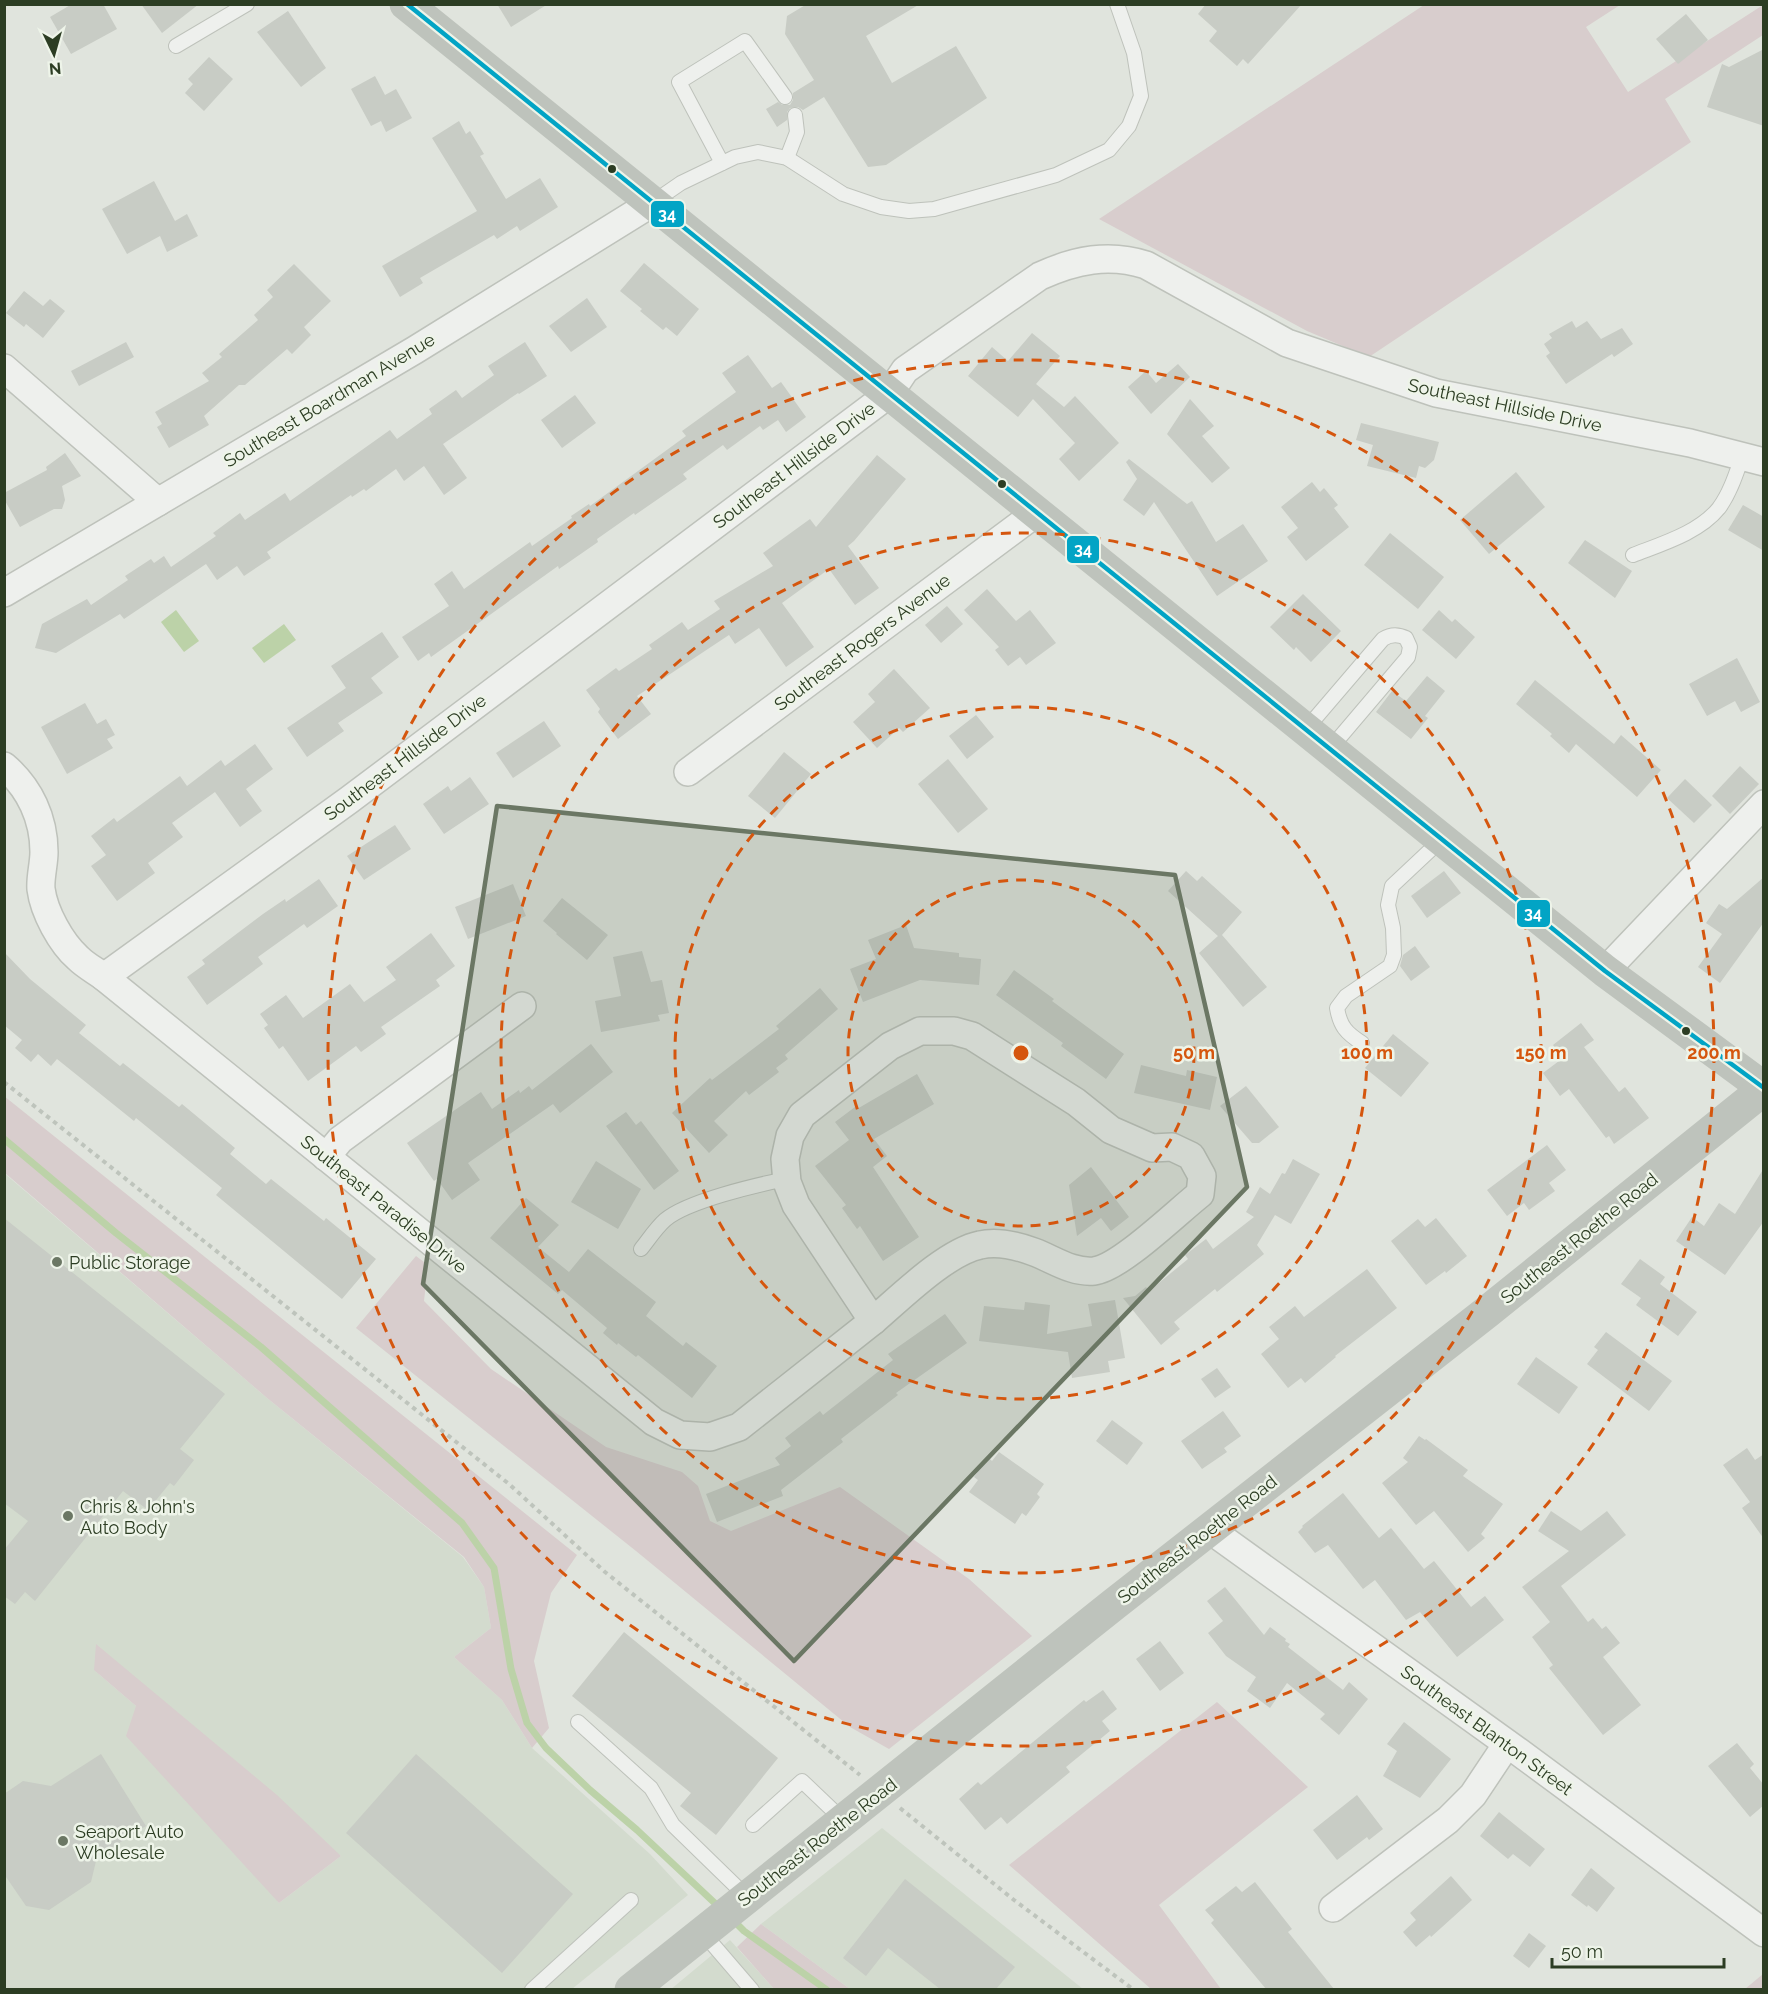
<svg xmlns="http://www.w3.org/2000/svg" width="1768" height="1994" font-family="Raleway,sans-serif">
<rect width="100%" height="100%" fill="#e0e4dd"/>
<g fill="#d3dbce" fill-rule="evenodd">
<path d="M4 1173 267 1398 463 1557 484 1587 491 1628 454 1657 502 1700 532 1748 650 1854 688 1895 572 1989H5ZM94 1670 341 1856 279 1903 136 1706Z"/>
<polygon points="882,1828 1083,1989 850,1989 761,1924"/>
<polygon points="730,1940 774,1989 670,1990"/>
</g>
<g fill="#d8cdcd">
<polygon points="1424,5 1620,5 1586,27 1628,92 1763,5 1763,35 1665,99 1691,142 1369,357 1307,331 1099,219"/>
<polygon points="4,1096 577,1555 551,1593 534,1661 549,1728 532,1748 502,1700 454,1657 491,1628 484,1587 464,1557 267,1398 5,1173"/>
<polygon points="416,1256 428,1265 424,1301 491,1369 606,1447 682,1472 698,1486 710,1521 731,1531 840,1487 969,1579 1032,1636 889,1749 850,1727 636,1551 356,1328"/>
<polygon points="96,1644 277,1795 341,1856 279,1903 126,1736 136,1706 94,1670"/>
<polygon points="1217,1702 1308,1787 1159,1905 1221,1989 1151,1989 1009,1865"/>
<polygon points="761,1924 850,1989 774,1989 737,1947"/>
<polygon points="1763,1974 1763,1989 1745,1989"/>
</g>
<g fill="#bcd2a8">
<polygon points="176,610 199,641 184,652 161,622"/>
<polygon points="284,624 296,640 264,663 252,648"/>
</g>
<g fill="none" stroke-linecap="round" stroke-linejoin="round">
<g stroke="#bcd2a8" stroke-width="7">
<polyline points="4,1139 116,1233 261,1347 462,1523 494,1568 511,1669 527,1723 546,1748 590,1790 637,1830 720,1908"/>
<polyline points="733,1920 744,1931 827,1990"/>
</g>
</g>
<g fill="#c8ccc5">
<polygon points="72,4 103,4 117,29 71,54 50,17"/>
<polygon points="141,4 199,4 162,33"/>
<polygon points="497,4 548,4 511,27"/>
<polygon points="807,4 920,4 866,36 892,83 956,46 987,98 886,165 868,167 824,97 803,110 798,107 790,108 787,112 787,120 777,127 766,109 778,102 782,105 790,105 793,100 793,93 814,80 785,34 787,16"/>
<polygon points="1206,4 1302,4 1248,64 1243,59 1237,66 1209,41 1217,31 1198,14"/>
<polygon points="288,11 326,68 301,87 257,32"/>
<polygon points="1686,14 1708,40 1678,64 1656,39"/>
<polygon points="1764,49 1764,126 1707,107 1722,64 1729,67"/>
<polygon points="209,57 233,79 204,111 185,93 193,84 188,79"/>
<polygon points="375,76 385,95 396,89 412,118 386,132 381,121 371,126 351,89"/>
<polygon points="459,121 466,134 470,131 484,154 480,156 506,199 540,178 558,207 520,231 517,226 497,239 494,235 420,278 423,283 400,297 382,266 477,211 432,138"/>
<polygon points="154,181 175,221 187,214 198,236 167,252 160,236 127,254 102,209"/>
<polygon points="644,263 699,309 677,336 666,327 663,330 640,311 642,309 620,291"/>
<polygon points="294,264 331,301 304,327 311,335 292,354 287,349 245,385 239,385 204,416 209,425 169,448 157,427 162,424 155,412 209,381 202,373 222,357 219,354 258,320 254,315 273,297 267,290"/>
<polygon points="24,291 43,306 50,299 65,311 43,338 26,324 24,327 6,313"/>
<polygon points="587,298 607,327 571,352 549,326"/>
<polygon points="1572,321 1576,328 1587,321 1601,339 1622,328 1633,344 1614,357 1612,354 1566,384 1546,356 1550,353 1544,344 1552,338 1549,334"/>
<polygon points="1032,333 1060,356 1036,384 1064,407 1075,396 1119,443 1079,481 1059,459 1075,443 1033,399 1018,417 968,376 992,347 1008,361"/>
<polygon points="126,342 134,357 79,386 71,371"/>
<polygon points="525,342 547,376 519,394 518,393 443,444 467,478 444,495 424,466 404,481 396,469 366,491 364,489 352,497 351,495 267,552 271,558 244,576 237,566 217,580 206,564 124,619 120,614 56,653 35,648 42,624 87,599 91,605 128,580 125,576 151,559 154,563 164,556 171,567 216,536 213,533 240,513 245,520 285,493 290,501 390,430 397,439 432,414 429,409 456,390 462,398 494,375 488,366"/>
<polygon points="748,355 772,388 781,382 806,417 786,432 778,420 763,430 760,426 727,450 723,445 683,474 687,479 635,515 634,513 597,539 598,542 559,569 558,566 431,657 429,653 418,661 402,637 449,606 434,584 452,571 464,589 530,542 532,546 572,518 571,516 589,504 590,506 686,436 682,431 736,392 722,373"/>
<polygon points="1178,364 1190,377 1151,414 1128,387 1146,371 1156,383"/>
<polygon points="575,395 596,423 562,448 541,420"/>
<polygon points="1190,399 1214,426 1202,436 1230,468 1212,483 1167,434"/>
<polygon points="1361,423 1439,442 1434,460 1425,468 1419,466 1416,478 1367,466 1373,445 1356,440"/>
<polygon points="65,453 81,476 62,486 65,500 62,509 54,509 20,527 4,499 4,493 47,470 46,467"/>
<polygon points="877,455 906,479 854,541 848,546 879,588 855,605 829,569 782,603 814,647 786,667 759,628 735,644 729,635 637,696 651,714 618,739 598,712 600,709 586,690 616,668 619,671 652,649 649,645 682,622 688,630 720,609 714,601 773,566 763,553 810,519 816,527"/>
<polygon points="1129,459 1187,504 1192,501 1216,542 1243,524 1268,561 1217,596 1154,502 1144,516 1123,500 1137,479 1126,462"/>
<polygon points="1516,472 1545,507 1489,554 1460,520"/>
<polygon points="1312,482 1320,492 1324,488 1338,505 1334,508 1349,527 1306,561 1287,537 1298,528 1281,507"/>
<polygon points="1743,505 1764,517 1764,551 1728,530"/>
<polygon points="1390,533 1444,577 1418,609 1364,565"/>
<polygon points="1585,540 1632,571 1615,598 1568,563"/>
<polygon points="987,589 1016,621 1030,610 1056,643 1026,665 1020,657 1008,666 995,650 999,647 964,610"/>
<polygon points="1303,594 1341,631 1311,662 1296,647 1294,650 1270,627"/>
<polygon points="947,606 963,624 941,643 925,625"/>
<polygon points="1439,610 1452,622 1455,619 1475,637 1456,659 1422,630"/>
<polygon points="382,632 399,657 371,678 383,693 338,723 344,731 307,757 287,728 346,688 331,666"/>
<polygon points="1737,658 1760,702 1741,712 1735,701 1707,716 1689,684"/>
<polygon points="894,669 930,708 903,732 899,728 877,748 853,722 875,702 868,694"/>
<polygon points="1427,676 1445,691 1425,716 1428,718 1411,739 1376,712 1392,691 1406,701"/>
<polygon points="1535,680 1614,744 1621,735 1661,770 1637,797 1576,744 1569,753 1550,736 1552,734 1516,704"/>
<polygon points="85,703 97,724 106,719 115,735 107,739 113,748 67,774 41,727"/>
<polygon points="976,715 994,737 967,759 949,736"/>
<polygon points="544,721 561,746 513,778 496,753"/>
<polygon points="255,744 273,769 246,789 262,811 240,827 215,792 172,823 183,837 148,863 155,873 117,901 91,866 106,855 91,836 114,818 117,822 180,776 187,786 221,760 225,766"/>
<polygon points="784,752 811,774 775,818 748,796"/>
<polygon points="948,759 988,809 958,833 918,784"/>
<polygon points="1740,766 1759,784 1730,814 1712,796"/>
<polygon points="470,777 489,804 444,834 423,804 448,786 451,791"/>
<polygon points="1685,779 1712,805 1694,823 1667,798"/>
<polygon points="395,825 411,849 364,880 347,856"/>
<polygon points="1186,871 1197,881 1202,876 1242,912 1222,935 1267,987 1243,1007 1199,953 1218,936 1168,891"/>
<polygon points="1444,871 1461,893 1427,918 1411,896"/>
<polygon points="1764,877 1764,922 1720,983 1698,967 1722,934 1706,923 1719,904 1727,909"/>
<polygon points="319,879 338,906 307,928 304,924 258,957 263,964 207,1005 187,977 205,964 202,960 263,914 285,899 286,902"/>
<polygon points="513,884 526,916 468,939 455,907"/>
<polygon points="562,898 608,935 587,960 556,934 557,933 543,921"/>
<polygon points="906,925 914,948 959,953 959,957 981,959 979,985 920,980 863,1002 850,969 876,959 868,940"/>
<polygon points="431,933 455,966 436,980 440,986 381,1027 386,1034 361,1052 356,1046 308,1081 283,1046 279,1049 264,1028 268,1025 260,1014 286,995 303,1018 350,984 364,1002 396,980 386,967"/>
<polygon points="1415,946 1430,967 1411,981 1400,966 1403,955"/>
<polygon points="642,951 651,982 662,980 669,1013 658,1015 660,1021 601,1032 595,1001 621,996 613,957"/>
<polygon points="4,952 30,979 86,1025 79,1033 120,1066 123,1063 179,1107 182,1104 235,1148 230,1154 266,1184 271,1179 324,1221 326,1218 376,1259 342,1299 216,1195 222,1188 136,1118 134,1121 57,1059 51,1066 38,1054 31,1062 15,1048 22,1040 4,1025"/>
<polygon points="1014,970 1054,999 1052,1001 1124,1054 1106,1079 1061,1046 1063,1043 996,995"/>
<polygon points="820,988 838,1009 785,1055 788,1059 776,1068 779,1072 749,1095 746,1091 714,1121 728,1135 709,1153 672,1113 710,1078 712,1080 779,1029 776,1026"/>
<polygon points="1581,1023 1594,1040 1584,1047 1619,1092 1625,1087 1649,1118 1614,1144 1609,1136 1606,1138 1569,1089 1560,1096 1543,1073 1563,1058 1553,1045"/>
<polygon points="1393,1034 1429,1063 1401,1097 1365,1068"/>
<polygon points="591,1044 613,1072 560,1113 553,1104 468,1163 480,1180 452,1200 437,1179 434,1181 407,1143 481,1092 492,1109 519,1090 520,1093 529,1086 532,1090"/>
<polygon points="1141,1065 1186,1076 1187,1070 1217,1077 1210,1110 1134,1093"/>
<polygon points="917,1074 934,1104 874,1139 887,1156 873,1167 919,1237 883,1261 860,1226 857,1229 842,1208 846,1205 815,1166 849,1140 835,1122 855,1107 857,1109"/>
<polygon points="1246,1086 1279,1127 1259,1143 1252,1143 1220,1106"/>
<polygon points="626,1112 636,1125 641,1121 679,1171 654,1190 606,1126"/>
<polygon points="1547,1145 1566,1170 1549,1183 1555,1191 1529,1210 1524,1203 1507,1216 1487,1190"/>
<polygon points="1293,1159 1320,1174 1291,1224 1275,1215 1257,1245 1264,1254 1217,1292 1215,1289 1174,1322 1180,1329 1161,1345 1123,1298 1135,1296 1146,1287 1149,1291 1188,1259 1185,1255 1206,1239 1213,1249 1254,1217 1246,1212 1260,1187 1270,1194 1282,1173 1285,1174"/>
<polygon points="596,1161 641,1189 618,1229 571,1202"/>
<polygon points="1091,1167 1129,1217 1111,1231 1101,1218 1077,1236 1069,1185"/>
<polygon points="1764,1168 1764,1221 1725,1275 1676,1241 1692,1217 1704,1226 1719,1203 1735,1214"/>
<polygon points="526,1198 559,1225 538,1247 569,1272 588,1249 656,1302 646,1316 683,1346 686,1342 717,1366 692,1398 638,1355 636,1357 618,1343 617,1345 603,1333 607,1328 562,1290 558,1294 490,1238"/>
<polygon points="4,1218 225,1394 180,1449 194,1460 174,1486 170,1483 148,1510 123,1491 35,1601 25,1592 15,1604 4,1596 4,1550 28,1521 4,1503"/>
<polygon points="1436,1218 1467,1256 1446,1273 1445,1271 1426,1285 1391,1241 1418,1219 1425,1227"/>
<polygon points="1640,1259 1665,1277 1660,1284 1697,1312 1678,1336 1636,1305 1641,1298 1621,1284"/>
<polygon points="1367,1269 1397,1308 1335,1356 1336,1357 1305,1383 1301,1378 1288,1388 1261,1354 1279,1339 1269,1327 1295,1306 1304,1317"/>
<polygon points="1115,1300 1125,1358 1108,1361 1110,1372 1072,1378 1068,1352 979,1341 984,1306 1024,1310 1025,1302 1050,1305 1047,1334 1092,1326 1088,1304"/>
<polygon points="945,1314 967,1343 896,1393 898,1395 841,1439 843,1442 781,1490 783,1496 717,1522 706,1494 780,1465 775,1458 791,1446 785,1438 820,1411 823,1415 893,1360 888,1354"/>
<polygon points="1606,1332 1672,1381 1649,1411 1587,1364 1598,1350 1594,1347"/>
<polygon points="1536,1357 1578,1387 1559,1414 1517,1384"/>
<polygon points="1217,1368 1231,1387 1215,1398 1201,1379"/>
<polygon points="1223,1411 1241,1436 1224,1448 1227,1452 1202,1469 1181,1441"/>
<polygon points="1112,1420 1143,1443 1127,1465 1096,1441"/>
<polygon points="1419,1436 1425,1440 1426,1439 1468,1470 1463,1476 1503,1504 1481,1534 1485,1538 1468,1552 1434,1511 1416,1525 1382,1483 1408,1462 1403,1458"/>
<polygon points="1747,1448 1755,1460 1764,1454 1764,1539 1742,1508 1750,1502 1723,1465"/>
<polygon points="999,1452 1044,1484 1037,1494 1040,1497 1026,1516 1022,1513 1015,1524 969,1492 978,1480 974,1477 988,1457 992,1461"/>
<polygon points="1343,1493 1379,1538 1391,1528 1424,1569 1434,1561 1471,1607 1485,1596 1504,1620 1457,1657 1420,1612 1406,1620 1375,1580 1363,1589 1328,1545 1315,1553 1298,1532 1303,1527 1302,1526"/>
<polygon points="1551,1511 1581,1531 1607,1511 1626,1535 1561,1586 1588,1622 1593,1618 1602,1629 1606,1626 1620,1643 1603,1657 1641,1705 1603,1735 1549,1668 1553,1665 1532,1637 1550,1622 1522,1587 1569,1551 1538,1531"/>
<polygon points="1225,1587 1264,1635 1270,1627 1286,1639 1285,1641 1290,1644 1288,1647 1343,1690 1349,1682 1368,1699 1339,1735 1320,1719 1325,1714 1287,1683 1270,1708 1247,1691 1256,1677 1226,1656 1208,1633 1223,1621 1207,1601"/>
<polygon points="624,1632 778,1758 716,1835 680,1806 691,1793 572,1696"/>
<polygon points="1160,1641 1184,1673 1160,1691 1136,1659"/>
<polygon points="1103,1690 1117,1709 1102,1721 1110,1731 1066,1767 1070,1772 1007,1824 1001,1817 985,1830 959,1799 978,1782 981,1785 1084,1700 1086,1702"/>
<polygon points="1404,1722 1451,1759 1420,1798 1383,1776 1397,1751 1387,1744"/>
<polygon points="1737,1743 1754,1764 1750,1768 1764,1785 1764,1805 1750,1817 1708,1766"/>
<polygon points="101,1754 146,1826 97,1857 91,1882 49,1910 26,1906 4,1874 4,1794 23,1781 51,1786"/>
<polygon points="416,1754 573,1894 502,1973 346,1833"/>
<polygon points="1357,1795 1383,1829 1369,1840 1367,1837 1337,1860 1313,1830"/>
<polygon points="1499,1812 1545,1849 1530,1867 1513,1854 1508,1859 1480,1836"/>
<polygon points="1591,1868 1615,1888 1597,1912 1588,1905 1587,1907 1571,1895"/>
<polygon points="1451,1876 1472,1900 1431,1937 1430,1935 1416,1947 1403,1932 1416,1920 1410,1913"/>
<polygon points="905,1879 1015,1967 996,1989 940,1989 888,1948 866,1976 843,1958"/>
<polygon points="1255,1882 1292,1929 1288,1932 1334,1989 1266,1989 1211,1923 1214,1920 1205,1910 1236,1886 1242,1892"/>
<polygon points="1529,1933 1546,1946 1529,1968 1513,1956"/>
</g>
<g fill="none" stroke-linecap="round" stroke-linejoin="round">
<defs>
<g id="lane">
<polyline points="176,46 247,4"/>
<polyline points="787,158 797,132 795,115"/>
<polyline points="722,163 679,82 745,41 785,97"/>
<polyline points="652,203 681,183 735,157 758,152 787,158 843,194 881,207 909,211 934,209 1056,175 1109,150 1129,126 1141,96 1134,53 1117,4"/>
<path d="M1633 555C1661 544 1699 533 1719 508 1730 493 1736 474 1742 457"/>
<path d="M1306 729 1383 639C1391 634 1398 634 1406 638L1410 647 1408 657 1329 750"/>
<path d="M1362 1043C1346 1033 1340 1026 1337 1008L1346 996 1390 966 1394 955 1393 928 1388 905 1392 886 1441 840"/>
<path d="M641 1249C649 1239 656 1228 665 1220 687 1201 757 1185 786 1179"/>
<polyline points="578,1722 651,1788 673,1825 747,1897"/>
<polyline points="753,1825 802,1781 844,1821"/>
<polyline points="703,1933 752,1990"/>
<polyline points="532,1990 631,1900"/>
</g>
<g id="street">
<polyline points="4,368 158,502"/>
<polyline points="4,593 415,350 652,203"/>
<path d="M4 766C30 788 44 819 44 852 44 864 40 878 41 889 44 912 61 943 78 958 86 966 96 971 104 977L654 1422 680 1435 710 1437 739 1427 873 1321"/>
<polyline points="688,772 1036,513"/>
<polyline points="1605,971 1764,804"/>
<path d="M104 977 349 800 889 394 905 370 1040 276C1075 260 1109 253 1146 265L1287 343 1436 393 1690 443 1764 462"/>
<path d="M920 1031H954L972 1036 1076 1102 1111 1130 1152 1148 1172 1147 1191 1156 1202 1176 1200 1194C1177 1212 1120 1268 1094 1271 1072 1273 1053 1259 1034 1252 1018 1246 997 1241 980 1245 946 1252 900 1298 873 1321L796 1205 787 1182 785 1159 790 1136 802 1115 890 1046Z"/>
<polyline points="326,1157 340,1140 522,1006"/>
<polyline points="1209,1529 1519,1752 1764,1933"/>
<polyline points="1333,1908 1448,1820 1473,1795 1507,1744"/>
</g>
</defs>
<use href="#lane" stroke="#bec2bb" stroke-width="16"/>
<use href="#street" stroke="#bec2bb" stroke-width="30"/>
<g stroke="#bec4bc" stroke-width="4" stroke-dasharray="4.5 4.5" stroke-linecap="butt">
<polyline points="4,1082 509,1484 605,1572 860,1775"/>
<polyline points="900,1808 1014,1900 1134,1990"/>
</g>
<use href="#lane" stroke="#eef0ed" stroke-width="14"/>
<use href="#street" stroke="#eef0ed" stroke-width="27"/>
<g stroke="#bec3bc" stroke-width="33">
<polyline points="406,4 1605,971 1764,1088"/>
<polyline points="631,1990 1113,1605 1487,1312 1764,1089"/>
</g>
<defs>
<polyline id="bus-1" points="407,4 1605,971 1764,1088"/>
</defs>
<use href="#bus-1" stroke="#eef4e9" stroke-width="9"/>
<use href="#bus-1" stroke="#02a4c5" stroke-width="4.5"/>
</g>
<path fill="#6b7764" fill-opacity="0.2" stroke="#6b7764" stroke-width="4.5" stroke-linejoin="round" d="M497 806 1175 875 1247 1187 794 1661 423 1284Z"/>
<g fill="none" stroke="#d5560e" stroke-width="3" stroke-dasharray="10 8">
<circle cx="1021" cy="1053" r="173"/>
<circle cx="1021" cy="1053" r="346"/>
<circle cx="1021" cy="1053" r="520"/>
<circle cx="1021" cy="1053" r="693"/>
</g>
<g fill="#2c3d23" stroke="#eef4e9" stroke-width="2">
<circle cx="612" cy="169" r="5"/>
<circle cx="1002" cy="484" r="5"/>
<circle cx="1686" cy="1031" r="5"/>
</g>
<g fill="#6b7764" stroke="#eef4e9" stroke-width="2">
<circle cx="57" cy="1262" r="6"/>
<circle cx="68" cy="1516" r="6"/>
<circle cx="63" cy="1841" r="6"/>
</g>
<g text-anchor="middle" dominant-baseline="central" stroke-width="5" stroke-linejoin="round" paint-order="stroke">
<g font-size="18" fill="#2c3d23" stroke="#eef4e9">
<text transform="translate(329 400) rotate(-31)">Southeast Boardman Avenue</text>
<text transform="translate(1505 405) rotate(12)">Southeast Hillside Drive</text>
<text transform="translate(794 465) rotate(-37)">Southeast Hillside Drive</text>
<text transform="translate(862 642) rotate(-37)">Southeast Rogers Avenue</text>
<text transform="translate(405 757) rotate(-37)">Southeast Hillside Drive</text>
<text transform="translate(384 1204) rotate(39)">Southeast Paradise Drive</text>
<text transform="translate(1579 1238) rotate(-39)">Southeast Roethe Road</text>
<text transform="translate(1197 1539) rotate(-38)">Southeast Roethe Road</text>
<text transform="translate(1487 1730) rotate(36)">Southeast Blanton Street</text>
<text transform="translate(817 1842) rotate(-38)">Southeast Roethe Road</text>
</g>
<g font-size="18" fill="#2c3d23" stroke="#eef4e9" text-anchor="start">
<text x="69" y="1262">Public Storage</text>
<text x="80" y="1506">Chris &amp; John's<tspan x="80" dy="21">Auto Body</tspan></text>
<text x="75" y="1831">Seaport Auto<tspan x="75" dy="21">Wholesale</tspan></text>
</g>
</g>
<circle cx="1021" cy="1053" r="9" fill="#d5560e" stroke="#eef4e9" stroke-width="3"/>
<g font-size="18" text-anchor="middle" font-weight="bold" fill="#d5560e" stroke="#eef4e9" stroke-width="5" stroke-linejoin="round" paint-order="stroke">
<text x="1194" y="1059">50 m</text>
<text x="1367" y="1059">100 m</text>
<text x="1541" y="1059">150 m</text>
<text x="1714" y="1059">200 m</text>
</g>
<g stroke="#eef4e9" stroke-width="2">
<rect x="650" y="200" width="35" height="28" rx="6" fill="#02a4c5"/>
<rect x="1066" y="535" width="34" height="29" rx="6" fill="#02a4c5"/>
<rect x="1516" y="899" width="35" height="29" rx="6" fill="#02a4c5"/>
</g>
<g font-size="16" text-anchor="middle" font-weight="bold" fill="#fff">
<text x="667" y="220">34</text>
<text x="1083" y="555">34</text>
<text x="1533" y="919">34</text>
</g>
<rect width="1768" height="1994" fill="none" stroke="#2c3d23" stroke-width="12"/>
<g transform="translate(54 54) rotate(175)" stroke="#eef4e9" stroke-width="4.5" paint-order="stroke">
<path d="M0-4.5L10 22L0 15L-10 22Z" fill="#2c3d23"/>
<text y="-9" font-size="16" font-weight="bold" text-anchor="middle" fill="#2c3d23">N</text>
</g>
<path d="M1552 1958v9h172v-9" fill="none" stroke="#2c3d23" stroke-width="3"/>
<text x="1561" y="1958" font-size="18" fill="#2c3d23" stroke="#eef4e9" stroke-width="4.5" paint-order="stroke">50 m</text>
</svg>
